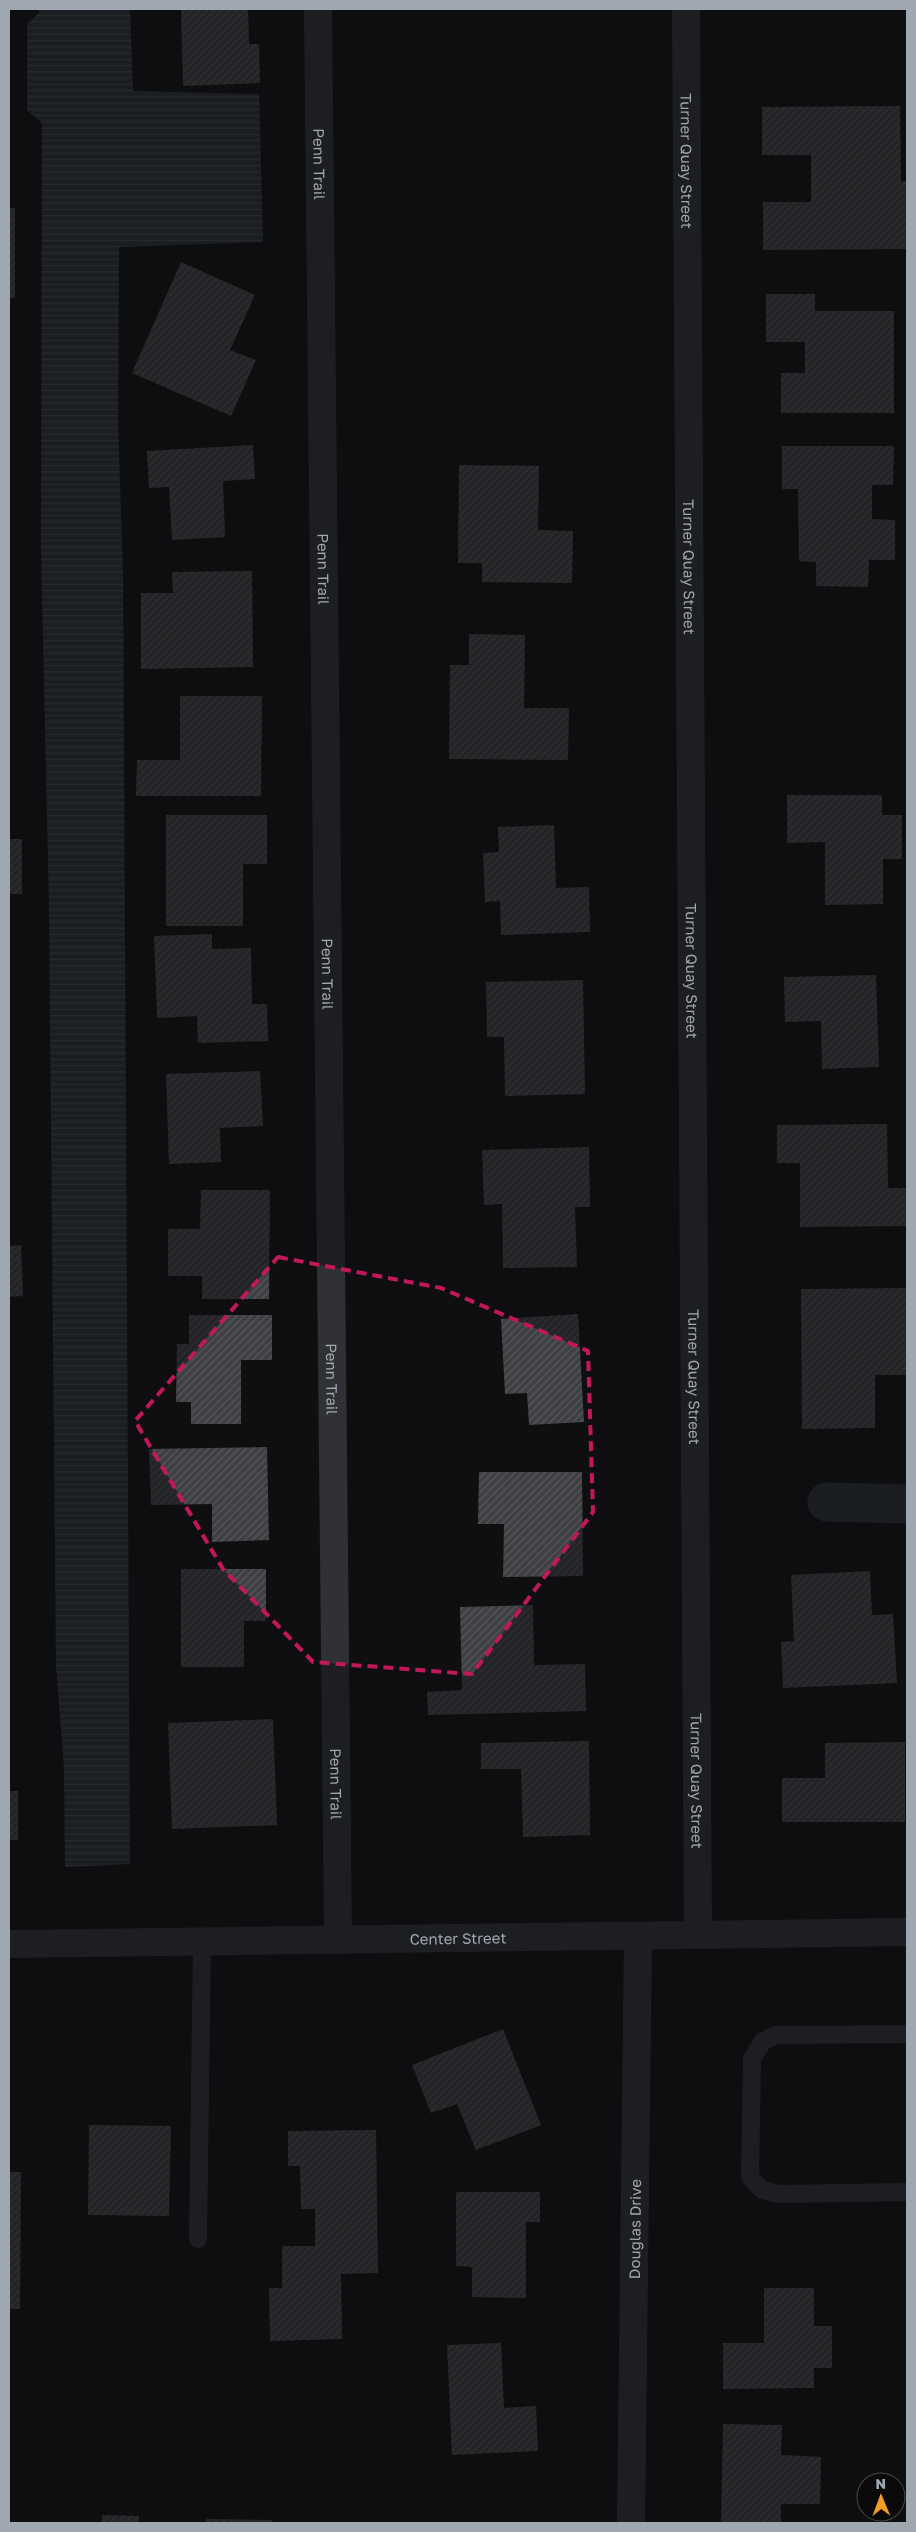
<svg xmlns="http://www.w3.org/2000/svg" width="916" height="2532" font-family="'Golos Text',sans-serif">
<defs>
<pattern id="water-rules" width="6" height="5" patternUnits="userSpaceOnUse" patternTransform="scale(1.25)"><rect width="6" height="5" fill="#283238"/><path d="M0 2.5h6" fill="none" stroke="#444d52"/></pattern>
<pattern id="building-hatch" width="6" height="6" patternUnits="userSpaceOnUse" patternTransform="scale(1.25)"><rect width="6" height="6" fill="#3e3f43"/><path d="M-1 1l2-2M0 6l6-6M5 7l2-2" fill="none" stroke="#57585c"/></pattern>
</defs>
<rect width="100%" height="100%" fill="#0f0f10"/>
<polygon fill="url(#water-rules)" points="39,9 130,9 133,91 259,94 263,242 119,247 118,425 123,574 130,1864 65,1867 64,1768 56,1666 49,905 41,550 42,123 27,110 27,24 39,13"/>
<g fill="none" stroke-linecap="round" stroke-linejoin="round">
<polyline stroke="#283238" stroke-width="39" points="827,1502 907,1504"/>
</g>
<g fill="url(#building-hatch)">
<polygon points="181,9 248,9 249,44 259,44 260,83 183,86"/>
<polygon points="900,106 901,181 907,181 907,249 763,250 763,202 811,202 811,155 762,155 762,107"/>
<rect x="9" y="208" width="6" height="90"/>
<polygon points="181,262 255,295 230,350 256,360 231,416 132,373"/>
<polygon points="766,294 815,294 815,311 894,311 894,413 781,413 781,373 805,373 805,342 766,342"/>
<polygon points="253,445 255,479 223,481 225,537 172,540 169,487 149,488 147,451"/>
<polygon points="782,446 894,446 893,485 872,485 872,519 895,520 895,560 869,560 868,587 816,586 816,562 799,561 798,489 782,489"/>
<polygon points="459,465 539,466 538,530 573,531 572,583 482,582 482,563 458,563"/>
<polygon points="252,571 253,667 141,669 141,593 173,593 172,572"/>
<polygon points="469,634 525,635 524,708 569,708 568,760 449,759 450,665 469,665"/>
<polygon points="180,696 262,696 261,796 136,796 137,760 180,760"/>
<polygon points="787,795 882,795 882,815 902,815 902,859 883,859 883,904 825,905 825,842 787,843"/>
<polygon points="166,815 267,815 267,864 243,864 243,926 166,926"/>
<polygon points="554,825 556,888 589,887 590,932 501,935 500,901 485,902 483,853 499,852 498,827"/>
<rect x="9" y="839" width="13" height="55"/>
<polygon points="212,934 212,949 251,948 252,1004 267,1004 268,1041 198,1043 197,1016 157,1018 154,936"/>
<polygon points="876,975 879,1067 822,1069 821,1021 785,1022 784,977"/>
<polygon points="583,980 585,1094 505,1096 504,1037 487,1037 486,982"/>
<polygon points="260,1071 263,1126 220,1128 221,1162 169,1164 166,1074"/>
<polygon points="887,1124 888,1188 907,1188 907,1226 800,1227 800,1163 777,1163 777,1125"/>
<polygon points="589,1147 590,1207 575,1207 577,1267 503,1268 502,1204 484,1205 482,1150"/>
<polygon points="201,1190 270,1190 269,1299 202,1299 202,1276 168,1276 168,1229 200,1229"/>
<polygon points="21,1245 23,1296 9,1297 9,1246"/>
<polygon points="907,1288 907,1375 875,1375 875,1428 802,1429 801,1289"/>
<polygon points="578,1314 584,1422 529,1425 527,1393 505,1394 501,1319"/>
<polygon points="189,1315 272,1315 272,1360 241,1360 241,1424 191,1424 191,1402 176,1402 177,1344 189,1344"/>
<polygon points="267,1447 269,1540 212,1542 212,1504 151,1505 149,1449"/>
<polygon points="479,1472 582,1472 583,1576 503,1577 504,1524 478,1524"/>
<polygon points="181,1569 266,1569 266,1621 244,1621 244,1667 181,1667"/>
<polygon points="870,1571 872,1615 893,1614 897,1683 783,1688 781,1642 794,1641 791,1575"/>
<polygon points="533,1605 534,1665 585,1664 586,1711 428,1715 427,1692 462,1690 460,1607"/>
<polygon points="273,1719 277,1825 172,1829 168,1723"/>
<polygon points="589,1741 590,1835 523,1837 521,1769 481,1769 481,1743"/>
<polygon points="905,1742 905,1822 782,1822 782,1778 825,1778 825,1743"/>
<rect x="9" y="1791" width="9" height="49"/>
<polygon points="503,2029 541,2125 476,2150 457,2104 431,2113 412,2065"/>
<polygon points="89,2125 171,2126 169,2216 88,2215"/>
<polygon points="376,2130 378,2273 341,2274 342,2339 270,2341 269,2288 282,2288 282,2246 315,2246 315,2209 301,2209 300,2166 288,2166 288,2131"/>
<polygon points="9,2172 21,2172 20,2309 9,2309"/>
<polygon points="456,2192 540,2192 540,2222 526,2222 526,2298 472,2297 472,2267 456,2266"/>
<polygon points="764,2288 814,2288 814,2326 832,2326 832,2368 814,2368 814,2388 723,2389 723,2343 764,2343"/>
<polygon points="501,2343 504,2408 536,2406 538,2451 452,2455 447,2345"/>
<polygon points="723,2424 782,2425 781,2455 821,2457 820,2504 781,2504 781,2523 721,2523"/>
<polygon points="102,2515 139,2516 139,2523 102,2523"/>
<polygon points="206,2519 272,2520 272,2523 206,2523"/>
</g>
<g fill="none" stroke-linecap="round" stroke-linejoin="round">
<g stroke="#303135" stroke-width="18">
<polyline points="907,2034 776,2035 763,2041 752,2059 750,2177 762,2190 779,2194 907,2192"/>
<polyline points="198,2239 202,1941"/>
</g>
<g stroke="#303135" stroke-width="28">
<path id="s1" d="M318 9 338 1939"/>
<path id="s2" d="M686 9 698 1935"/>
<path id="s3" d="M631 2523 638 1936"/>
</g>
<path stroke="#303135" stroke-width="28" id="s4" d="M9 1944 907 1932"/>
</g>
<path d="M0 0H916V2532H0ZM278 1257 441 1288 588 1351 593 1512 472 1674 313 1662 223 1569 135 1421Z" fill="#0f0f10" fill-opacity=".55" fill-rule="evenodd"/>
<path fill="none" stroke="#c2185b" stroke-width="4" stroke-dasharray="10 6" stroke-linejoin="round" d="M278 1257 441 1288 588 1351 593 1512 472 1674 313 1662 223 1569 135 1421Z"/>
<g text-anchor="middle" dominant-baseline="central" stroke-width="5" stroke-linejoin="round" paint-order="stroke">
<g font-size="15" fill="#9fa7b1" stroke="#0a0a0b">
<text stroke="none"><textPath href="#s2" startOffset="152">Turner Quay Street</textPath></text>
<text stroke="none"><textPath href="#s1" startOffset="155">Penn Trail</textPath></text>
<text stroke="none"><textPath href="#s2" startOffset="558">Turner Quay Street</textPath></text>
<text stroke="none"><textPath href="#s1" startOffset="560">Penn Trail</textPath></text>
<text stroke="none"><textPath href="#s2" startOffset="962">Turner Quay Street</textPath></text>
<text stroke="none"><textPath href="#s1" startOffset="965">Penn Trail</textPath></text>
<text stroke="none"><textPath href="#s2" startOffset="1368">Turner Quay Street</textPath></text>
<text stroke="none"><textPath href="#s1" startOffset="1370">Penn Trail</textPath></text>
<text stroke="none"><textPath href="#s2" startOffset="1772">Turner Quay Street</textPath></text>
<text stroke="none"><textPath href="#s1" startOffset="1775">Penn Trail</textPath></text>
<text stroke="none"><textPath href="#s4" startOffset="449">Center Street</textPath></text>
<text stroke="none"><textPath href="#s3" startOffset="294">Douglas Drive</textPath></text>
</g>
</g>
<rect width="916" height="2532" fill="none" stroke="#9fa7b1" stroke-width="20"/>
<g transform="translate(881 2497) rotate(359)"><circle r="24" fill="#0a0a0b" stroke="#46494d"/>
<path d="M0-4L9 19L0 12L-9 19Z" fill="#f49b23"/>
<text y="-8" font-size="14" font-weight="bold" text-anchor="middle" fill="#9fa7b1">N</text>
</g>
</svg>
